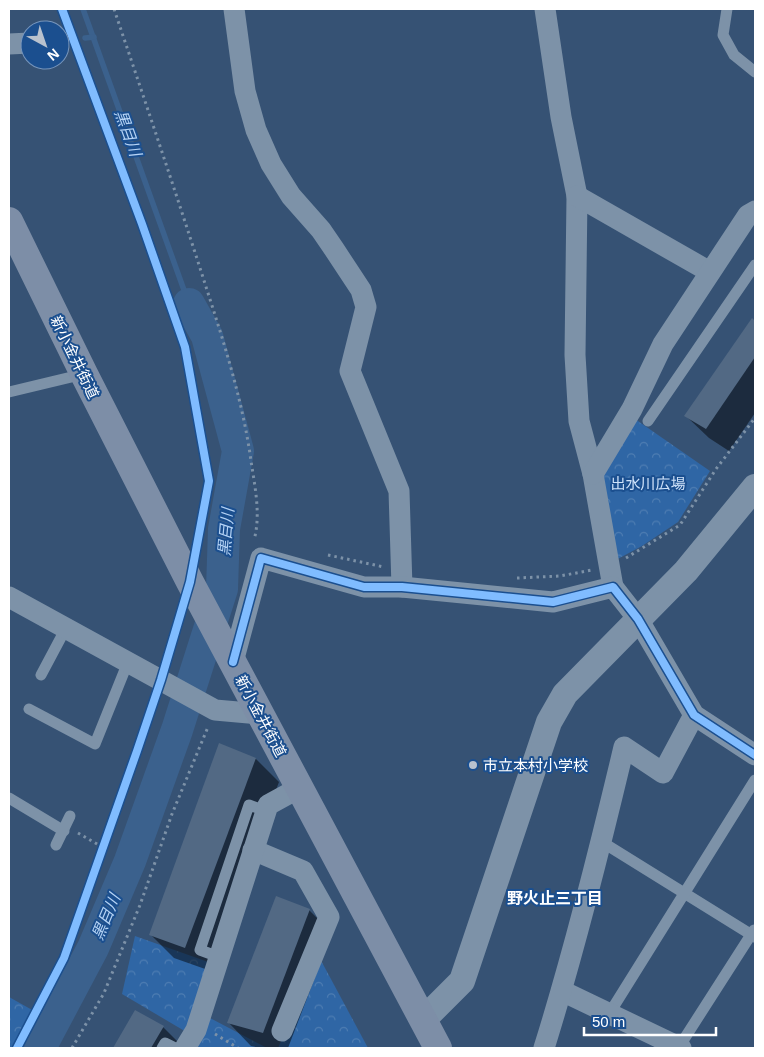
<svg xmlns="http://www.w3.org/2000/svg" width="764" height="1057" font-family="Arial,'Noto Sans JP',sans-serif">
<defs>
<pattern id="park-crowns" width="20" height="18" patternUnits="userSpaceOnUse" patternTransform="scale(1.25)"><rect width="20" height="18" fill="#2f66a5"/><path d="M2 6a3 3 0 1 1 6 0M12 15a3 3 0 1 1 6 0" fill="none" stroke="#4e7db2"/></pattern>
</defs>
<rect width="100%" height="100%" fill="#365274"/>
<g fill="url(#park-crowns)">
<polygon points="635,419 710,471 678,522 642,546 612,562 602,473"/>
<polygon points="135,936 211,963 188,1033 122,994"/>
<polygon points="318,955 368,1048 278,1048"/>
<polygon points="9,997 34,1011 13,1048 9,1048"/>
<polygon points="210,1018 267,1048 194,1048"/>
</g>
<g fill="#0007">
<polygon points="752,320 755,322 755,413 729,451 709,438 686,416"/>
<polygon points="220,745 256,759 279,782 208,970 174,958 151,935"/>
<polygon points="309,910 332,933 288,1048 260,1048 251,1046 229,1023"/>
<polygon points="136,1012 163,1027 184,1048 114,1048"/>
</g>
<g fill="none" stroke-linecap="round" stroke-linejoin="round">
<g stroke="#3b618d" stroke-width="5.5">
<polyline points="83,9 189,304"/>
<polyline points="85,38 94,37"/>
</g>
<polyline stroke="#3b618d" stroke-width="32" points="40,1048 93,948 130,861 177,730 222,589 224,529 238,451 207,336 189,304"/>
</g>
<g fill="#526984">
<polygon points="752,318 755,321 755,357 706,429 684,416"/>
<polygon points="219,743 256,758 185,948 149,935"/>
<polygon points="276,896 310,909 263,1033 227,1023"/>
<polygon points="135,1010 164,1026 151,1048 113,1048"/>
</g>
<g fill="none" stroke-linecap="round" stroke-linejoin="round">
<g stroke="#7d92a8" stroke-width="3" stroke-dasharray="2.5 4" stroke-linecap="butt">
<polyline points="62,9 142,224 185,347 209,481 197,545"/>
<path d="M114 9C143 95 172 181 200 268 220 331 242 395 251 461 255 487 261 515 254 540"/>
<polyline points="328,555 384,567"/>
<polyline points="626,558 680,525 716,469 755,418"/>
<polyline points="517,578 560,576 592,570"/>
<polyline points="167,661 181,612"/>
<polyline points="78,833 104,848"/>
<polyline points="215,1034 238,1048"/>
<polyline points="17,1048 64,958 104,848 155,698"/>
<polyline points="72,1048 104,993 140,905 172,814 208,727"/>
</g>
<g stroke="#7d92a8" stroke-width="11">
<polyline points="727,9 723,35 734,55 755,72"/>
<polyline points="9,392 84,374"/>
<polyline points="648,421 755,265"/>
<polyline points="41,675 66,628"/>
<polyline points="29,709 95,744 128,662"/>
<polyline points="9,798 64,831"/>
<polyline points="602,842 755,937"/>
<polyline points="56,845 70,816"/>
<polyline points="219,957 200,950 249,805 266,811"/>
<polyline points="609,1014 755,780"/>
<polyline points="679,1047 754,930"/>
<polyline points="162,1048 165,1043 175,1048"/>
</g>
<g stroke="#7d92a8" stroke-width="21">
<polyline points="234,9 245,91 256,130 271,164 291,196 321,230 334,249 361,290 366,307 350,371 399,491 402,587"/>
<polyline points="545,9 561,117 577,196 575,355 579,421 593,474 613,587"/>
<polyline points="9,44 30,43"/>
<polyline points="577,196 710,272"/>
<polyline points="593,474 632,409 663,344 748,215 755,211"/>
<polyline points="9,597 215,710 260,714"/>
<polyline points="233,662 261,558 364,587 402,587 553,602 613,587 638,619 694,715 755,755"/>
<polyline points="253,850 303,871 329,917 282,1031"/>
<polyline points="562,991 681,1048"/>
<polyline points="185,1048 196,1030 268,805 299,788"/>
<path d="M544 1048C575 949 600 848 624 747L663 773 694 715"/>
</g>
<polyline stroke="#7d92a8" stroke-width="26" points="423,1020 462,981 549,722 565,694 686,571 755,487"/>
<polyline stroke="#7d8ea7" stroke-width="28" points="9,221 84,374 190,582 438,1048"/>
<defs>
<g id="cycleway">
<polyline points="233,662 261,558 364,587 402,587 553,602 613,587 638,619 694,715 755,755"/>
<polyline points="17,1048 64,958 137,751 161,680 190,582 209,481 185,347 142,224 62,9"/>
</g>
</defs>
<use href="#cycleway" stroke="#1b4f8f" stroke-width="11"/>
<use href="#cycleway" stroke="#80bcff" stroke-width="8"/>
</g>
<circle fill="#b9c2ce" stroke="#1b4f8f" stroke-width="2" cx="473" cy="765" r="5"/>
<g text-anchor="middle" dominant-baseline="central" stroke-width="4" stroke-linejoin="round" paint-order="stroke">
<g font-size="15" fill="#fff" stroke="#1b4f8f">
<text transform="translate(75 357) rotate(64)">新小金井街道</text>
<text transform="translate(261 716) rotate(62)">新小金井街道</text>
</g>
<g font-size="15" fill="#cfe3fa" stroke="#1b4f8f">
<text x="648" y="483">出水川広場</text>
</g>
<g font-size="15" fill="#fff" stroke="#1b4f8f" text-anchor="start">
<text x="483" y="765">市立本村小学校</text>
</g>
<g font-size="16" font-style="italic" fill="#b5d3f5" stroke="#1b4f8f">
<text transform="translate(128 133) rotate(70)">黒目川</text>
<text transform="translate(226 532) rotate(-85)">黒目川</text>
<text transform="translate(106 917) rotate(-67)">黒目川</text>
</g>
<g font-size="16" font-weight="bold" fill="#fff" stroke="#1b4f8f">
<text x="555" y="898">野火止三丁目</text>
</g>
</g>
<rect width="764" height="1057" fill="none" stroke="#ffffff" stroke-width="20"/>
<g transform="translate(45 45) rotate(140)"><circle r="24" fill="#1b4f8f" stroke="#7695bc"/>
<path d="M0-4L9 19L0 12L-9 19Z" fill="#b9c2ce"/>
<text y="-8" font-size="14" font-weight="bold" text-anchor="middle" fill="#ffffff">N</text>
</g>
<path d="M584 1027v8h132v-8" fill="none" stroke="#ffffff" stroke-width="2.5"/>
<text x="592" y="1027" font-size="15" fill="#ffffff" stroke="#1b4f8f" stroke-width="4" paint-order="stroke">50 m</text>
</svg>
